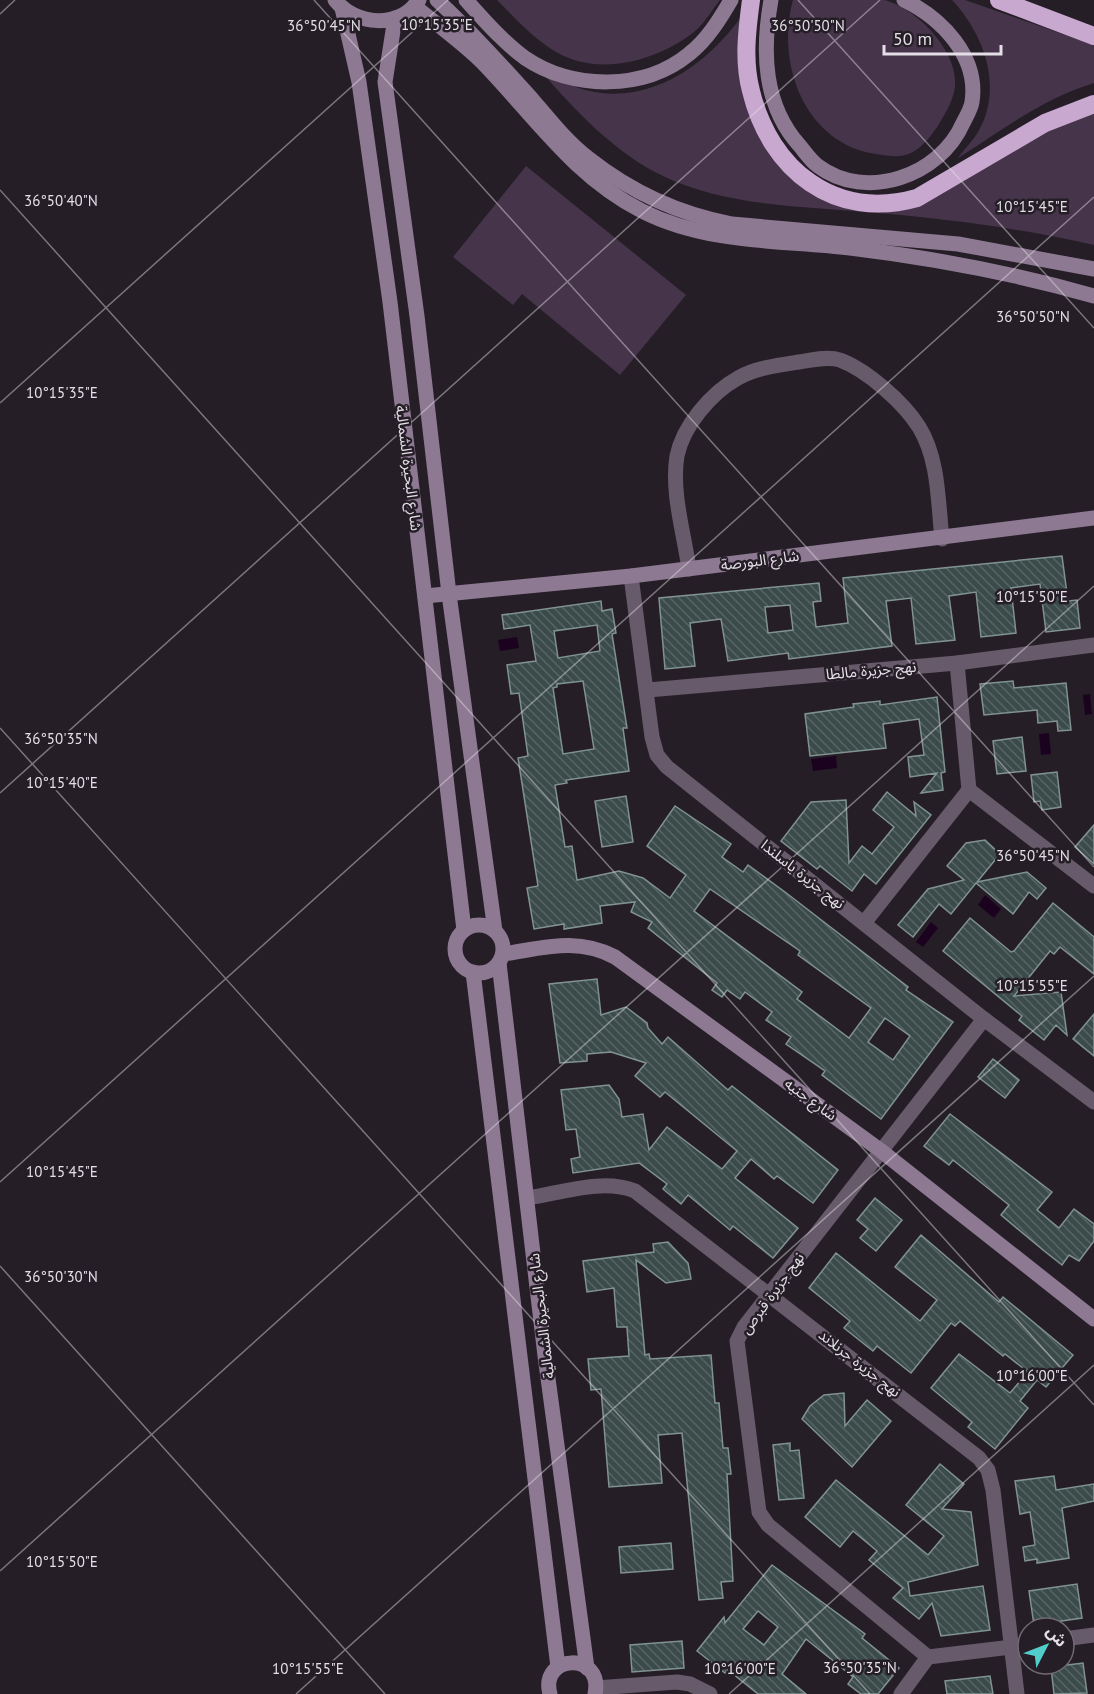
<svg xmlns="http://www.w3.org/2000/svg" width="1094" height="1694" font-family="'PT Sans','Noto Sans Arabic',sans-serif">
<defs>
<pattern id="building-back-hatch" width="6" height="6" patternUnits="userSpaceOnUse" patternTransform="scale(1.5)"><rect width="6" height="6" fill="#3b4b4a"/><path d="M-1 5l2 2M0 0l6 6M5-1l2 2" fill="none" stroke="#576464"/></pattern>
</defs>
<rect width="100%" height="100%" fill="#251e27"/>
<g fill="#46344a">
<path d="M497 0H720C712 10 704 24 694 32 657 61 599 77 556 52 533 38 516 19 497 0Z"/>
<path d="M793 0C815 0 865 0 884 0 917 8 959 52 955 87 953 101 946 112 939 124 932 135 923 147 911 153 899 159 882 155 870 153 803 139 776 61 793 0Z"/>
<path d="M952 0H965L1094 45V83C1044 98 1002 130 958 158 964 149 973 141 978 132 1004 88 984 34 952 0Z"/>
<path d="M746 10 750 103 816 188 902 206 1056 127 1094 112V245C1019 228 942 218 865 212 799 206 727 206 665 177 614 153 575 110 539 69 553 76 568 85 585 90 652 107 711 62 746 10Z"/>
<polygon points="526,166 686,295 620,375 522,294 513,305 453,257"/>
</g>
<g fill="#1b0320">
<polygon points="517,637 519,648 500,651 498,640"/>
<polygon points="1090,694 1092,714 1085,715 1083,695"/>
<polygon points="1049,733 1051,754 1041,755 1039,734"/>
<polygon points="836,756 837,768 813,771 811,759"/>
<polygon points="985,895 1001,909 994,918 978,905"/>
<polygon points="931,922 938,928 923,947 916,942"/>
</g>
<g fill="url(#building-back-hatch)" stroke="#809292" stroke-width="1.5" fill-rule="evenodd">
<path d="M1062 556 1068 601 1077 600 1080 628 1046 632 1040 584 1011 588 1016 633 981 637 976 592 949 596 955 640 916 644 911 598 886 601 892 646 789 659 788 653 728 661 721 619 690 623 695 666 665 669 659 598 819 583 821 601 813 602 816 627 848 623 843 578ZM790 605 793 630 768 633 765 607Z"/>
<path d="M601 601 602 611 612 609 616 633 612 634 627 728H623L629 771 566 780 567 783 555 785 565 847 572 846 577 880 619 871 643 878 670 898 686 875 647 846 675 806 731 844 722 857 743 872 748 865 785 892 908 987 906 990 953 1022 881 1119 822 1075 825 1071 786 1044 791 1037 766 1020 772 1012 745 992 740 999 727 990 722 997 712 990 717 983 648 928 652 922 631 912 635 902 600 906 602 923 564 929V924L534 929 527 888 538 886 518 758 528 756 519 693 511 694 507 665 536 661 530 625 504 629 502 615ZM597 625 600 651 558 658 554 631ZM583 681 594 749 563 754 553 688 557 687V684ZM710 889 800 951 798 955 871 1008 849 1038 797 999 802 992 694 911ZM885 1018 910 1036 893 1060 868 1042Z"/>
<polygon points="1013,681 1014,688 1066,683 1071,730 1058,731 1057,721 1038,723 1037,710 984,715 980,684"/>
<polygon points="937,697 945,772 941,773 943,790 921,793 937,773 910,777 908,757 924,755 919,719 883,724 886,748 810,756 805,714 854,707 853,704 880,701 880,705"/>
<polygon points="1022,737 1026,771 997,774 993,741"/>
<polygon points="1057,772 1061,807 1042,810 1040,801 1034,802 1031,775"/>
<polygon points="887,792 916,816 914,802 931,815 876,884 864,874 852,891 820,866 817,869 781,841 811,802 846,800 849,863 862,846 872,854 894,827 873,810"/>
<polygon points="626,796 633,842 602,847 595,801"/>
<polygon points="1094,825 1094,864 1075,847"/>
<polygon points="985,840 1000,854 977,882 1027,872 1046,888 1037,899 1029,892 1013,914 976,883 951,914 939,904 913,937 898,925 928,889 964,880 947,866 966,843"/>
<polygon points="1053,903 1094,937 1094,974 1060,947 1054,954 1050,951 1014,996 1061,992 1067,1035 1056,1025 1044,1040 1019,1020 1022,1016 943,951 970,918 1011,952 1014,951"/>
<polygon points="597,979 601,1015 626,1007 647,1023 648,1028 662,1044 668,1037 728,1090 732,1086 838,1170 813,1203 777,1176 774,1179 751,1159 735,1178 798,1228 773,1258 733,1226 730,1230 688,1195 681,1204 663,1189 667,1184 639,1163 573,1173 571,1159 580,1157 576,1129 566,1130 561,1090 609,1085 619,1099 622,1117 643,1114 649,1150 667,1127 722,1169 737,1151 665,1092 660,1097 635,1076 646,1063 611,1052 587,1054 587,1061 560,1063 549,984"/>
<polygon points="1094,1014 1094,1056 1073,1039"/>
<polygon points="993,1059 1019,1080 1005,1098 978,1077"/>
<polygon points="950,1114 1052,1192 1037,1210 1059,1228 1074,1209 1094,1224 1094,1241 1079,1261 1069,1255 1062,1265 1043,1250 1001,1215 1009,1205 953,1160 949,1165 924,1146"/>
<polygon points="875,1198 902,1220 876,1251 860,1238 868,1229 857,1220"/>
<polygon points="921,1235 999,1302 1003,1297 1073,1355 1046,1387 1037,1380 1020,1401 1028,1408 995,1449 968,1427 972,1422 931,1388 959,1354 1010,1393 1028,1372 1005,1354 1003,1356 960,1321 955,1326 951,1323 911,1373 877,1346 873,1351 844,1328 850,1321 809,1288 836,1253 920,1321 937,1300 895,1267"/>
<polygon points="668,1242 688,1263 691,1279 666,1283 636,1260 645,1355 649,1354 650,1359 711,1355 715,1403 719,1403 723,1448 728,1448 731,1474 727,1474 733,1581 721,1582 723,1598 699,1600 682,1433 658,1435 662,1483 609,1487 601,1389 591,1390 588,1359 629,1356 627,1327 617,1327 614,1288 587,1292 583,1261 654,1252 653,1244"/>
<polygon points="844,1393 845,1426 867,1400 891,1421 852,1467 802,1419 810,1406 824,1395"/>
<polygon points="790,1443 790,1451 799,1450 804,1498 779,1500 773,1445"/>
<polygon points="940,1464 964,1484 942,1509 971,1512 978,1565 908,1582 910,1596 983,1586 990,1630 941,1636 932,1603 919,1619 893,1598 903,1588 869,1560 877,1551 853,1531 840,1547 805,1517 836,1480 928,1555 944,1536 906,1505"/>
<polygon points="1054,1476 1056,1490 1094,1484 1094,1501 1062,1508 1069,1558 1037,1563 1037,1559 1025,1561 1023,1547 1035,1545 1030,1512 1020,1514 1015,1481"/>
<polygon points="671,1543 673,1569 621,1573 619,1547"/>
<path d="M772 1565 865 1634 862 1638 899 1668 878 1694H861L848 1684 853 1677 806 1639 782 1674 806 1694H758L728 1670 725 1673 697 1651 724 1617 725 1623ZM758 1611 778 1627 764 1645 743 1629Z"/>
<polygon points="1077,1584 1082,1618 1034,1625 1029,1591"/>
<polygon points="682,1641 684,1668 632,1672 630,1645"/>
<polygon points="1083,1663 1087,1693 1054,1694 1051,1667"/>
<polygon points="990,1676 993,1694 947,1694 945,1681"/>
</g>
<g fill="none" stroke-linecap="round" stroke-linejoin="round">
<g stroke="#675a6a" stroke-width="15">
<path d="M689 569C684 533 671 492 677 456 683 426 711 393 738 378 755 368 779 365 799 362 811 360 828 356 840 360 867 370 904 403 919 427 939 459 938 503 942 539"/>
<polyline points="631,576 652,737 657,755 667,767 984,1019 1094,1102"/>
<polyline points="957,663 969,790 1094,886"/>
<polyline points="648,690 957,663 1094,645"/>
<polyline points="864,923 969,790"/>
<path d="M527 1198C562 1193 602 1178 635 1191L979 1458 988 1470 993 1490 1017 1694"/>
<polyline points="1064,1639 1094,1635"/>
<polyline points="928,1657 768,1525 759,1512 737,1341 744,1327 984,1019"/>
<polyline points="928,1657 1028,1645"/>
<polyline points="596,1688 677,1682 690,1684 710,1694"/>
<polyline points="901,1694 928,1657"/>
</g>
<g stroke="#8e7993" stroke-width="15">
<path d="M335 0C356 26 399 29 419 0"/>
<path d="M437 0C471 31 501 65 532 99 549 119 567 142 588 158 631 192 678 214 732 224L958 244 1094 269"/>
<path d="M466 0C484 20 503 42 525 58 572 90 644 91 689 54 707 40 720 19 731 0"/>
<path d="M771 0C762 51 763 105 800 146 805 152 811 161 818 166 866 202 940 176 963 123 966 117 971 109 972 102 979 56 941 18 904 0"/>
<path d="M414 6C437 24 460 41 481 61 533 114 573 176 642 211 707 244 780 240 850 248 933 258 1013 273 1094 296"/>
<polyline points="342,8 359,82 390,302 464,930"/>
<polyline points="395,18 385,82 417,316 449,594 495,931"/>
<polyline points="425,596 631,576 1094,518"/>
<circle cx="479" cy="949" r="24"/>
<path d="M503 954C544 948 577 937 615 957L880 1150 1094 1319"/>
<polyline points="499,963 545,1356 587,1668"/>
<polyline points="473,972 558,1667"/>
<path d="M550 1694C539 1654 604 1651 595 1694"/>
</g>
<g stroke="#c9a8d0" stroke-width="18">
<path d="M751 0C747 30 743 61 751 91 770 170 835 221 917 198L1045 123 1094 104"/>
<polyline points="999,0 1094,36"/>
</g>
</g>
<path fill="none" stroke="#e4dfe6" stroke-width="1.5" stroke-opacity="0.45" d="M314 0 1094 867M798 0 1094 328M0 14 15 0M0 190 1094 1405M0 403 448 0M0 728 870 1694M0 793 880 0M0 1182 1094 197M0 1266 385 1694M0 1571 1094 586M296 1694 1094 976M729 1694 1094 1365"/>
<g text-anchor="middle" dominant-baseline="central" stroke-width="5" stroke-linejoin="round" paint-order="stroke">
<g font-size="15" fill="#e4dfe6" stroke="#251e27">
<text transform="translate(409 468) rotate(83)">شارع البحيرة الشمالية</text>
<text transform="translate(760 560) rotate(-7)">شارع البورصة</text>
<text transform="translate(871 670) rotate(-5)">نهج جزيرة مالطا</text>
<text transform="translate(803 874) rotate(38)">نهج جزيرة ياسلندا</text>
<text transform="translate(811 1099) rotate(36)">شارع جنيه</text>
<text transform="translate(772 1293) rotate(-54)">نهج جزيرة قبرص</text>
<text transform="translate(541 1316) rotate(-97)">شارع البحيرة الشمالية</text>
<text transform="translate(860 1363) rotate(38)">نهج جزيرة جرنلاند</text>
</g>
</g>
<g font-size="15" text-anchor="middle" fill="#e4dfe6" stroke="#251e27" stroke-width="5" stroke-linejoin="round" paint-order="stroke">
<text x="437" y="30">10°15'35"E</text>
<text x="324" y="31">36°50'45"N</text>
<text x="808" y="31">36°50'50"N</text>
<text x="61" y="206">36°50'40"N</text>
<text x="1032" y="212">10°15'45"E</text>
<text x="1033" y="322">36°50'50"N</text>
<text x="62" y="398">10°15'35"E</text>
<text x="1032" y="602">10°15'50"E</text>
<text x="61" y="744">36°50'35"N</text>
<text x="62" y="788">10°15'40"E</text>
<text x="1033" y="861">36°50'45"N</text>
<text x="1032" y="991">10°15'55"E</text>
<text x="62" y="1177">10°15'45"E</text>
<text x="61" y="1282">36°50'30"N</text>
<text x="1032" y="1381">10°16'00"E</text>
<text x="62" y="1567">10°15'50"E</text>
<text x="860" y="1673">36°50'35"N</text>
<text x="308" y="1674">10°15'55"E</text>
<text x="740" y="1674">10°16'00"E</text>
</g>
<g transform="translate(1046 1646) rotate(48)"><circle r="28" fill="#251e27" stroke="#716b73" stroke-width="1.5"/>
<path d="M0-4.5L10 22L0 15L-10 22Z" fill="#52cdcc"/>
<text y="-9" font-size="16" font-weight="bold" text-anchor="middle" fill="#e4dfe6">ش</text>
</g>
<path d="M884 45v9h117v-9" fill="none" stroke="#e4dfe6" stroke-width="3"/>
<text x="893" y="45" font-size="18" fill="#e4dfe6" stroke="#251e27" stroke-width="4.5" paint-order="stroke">50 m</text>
</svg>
